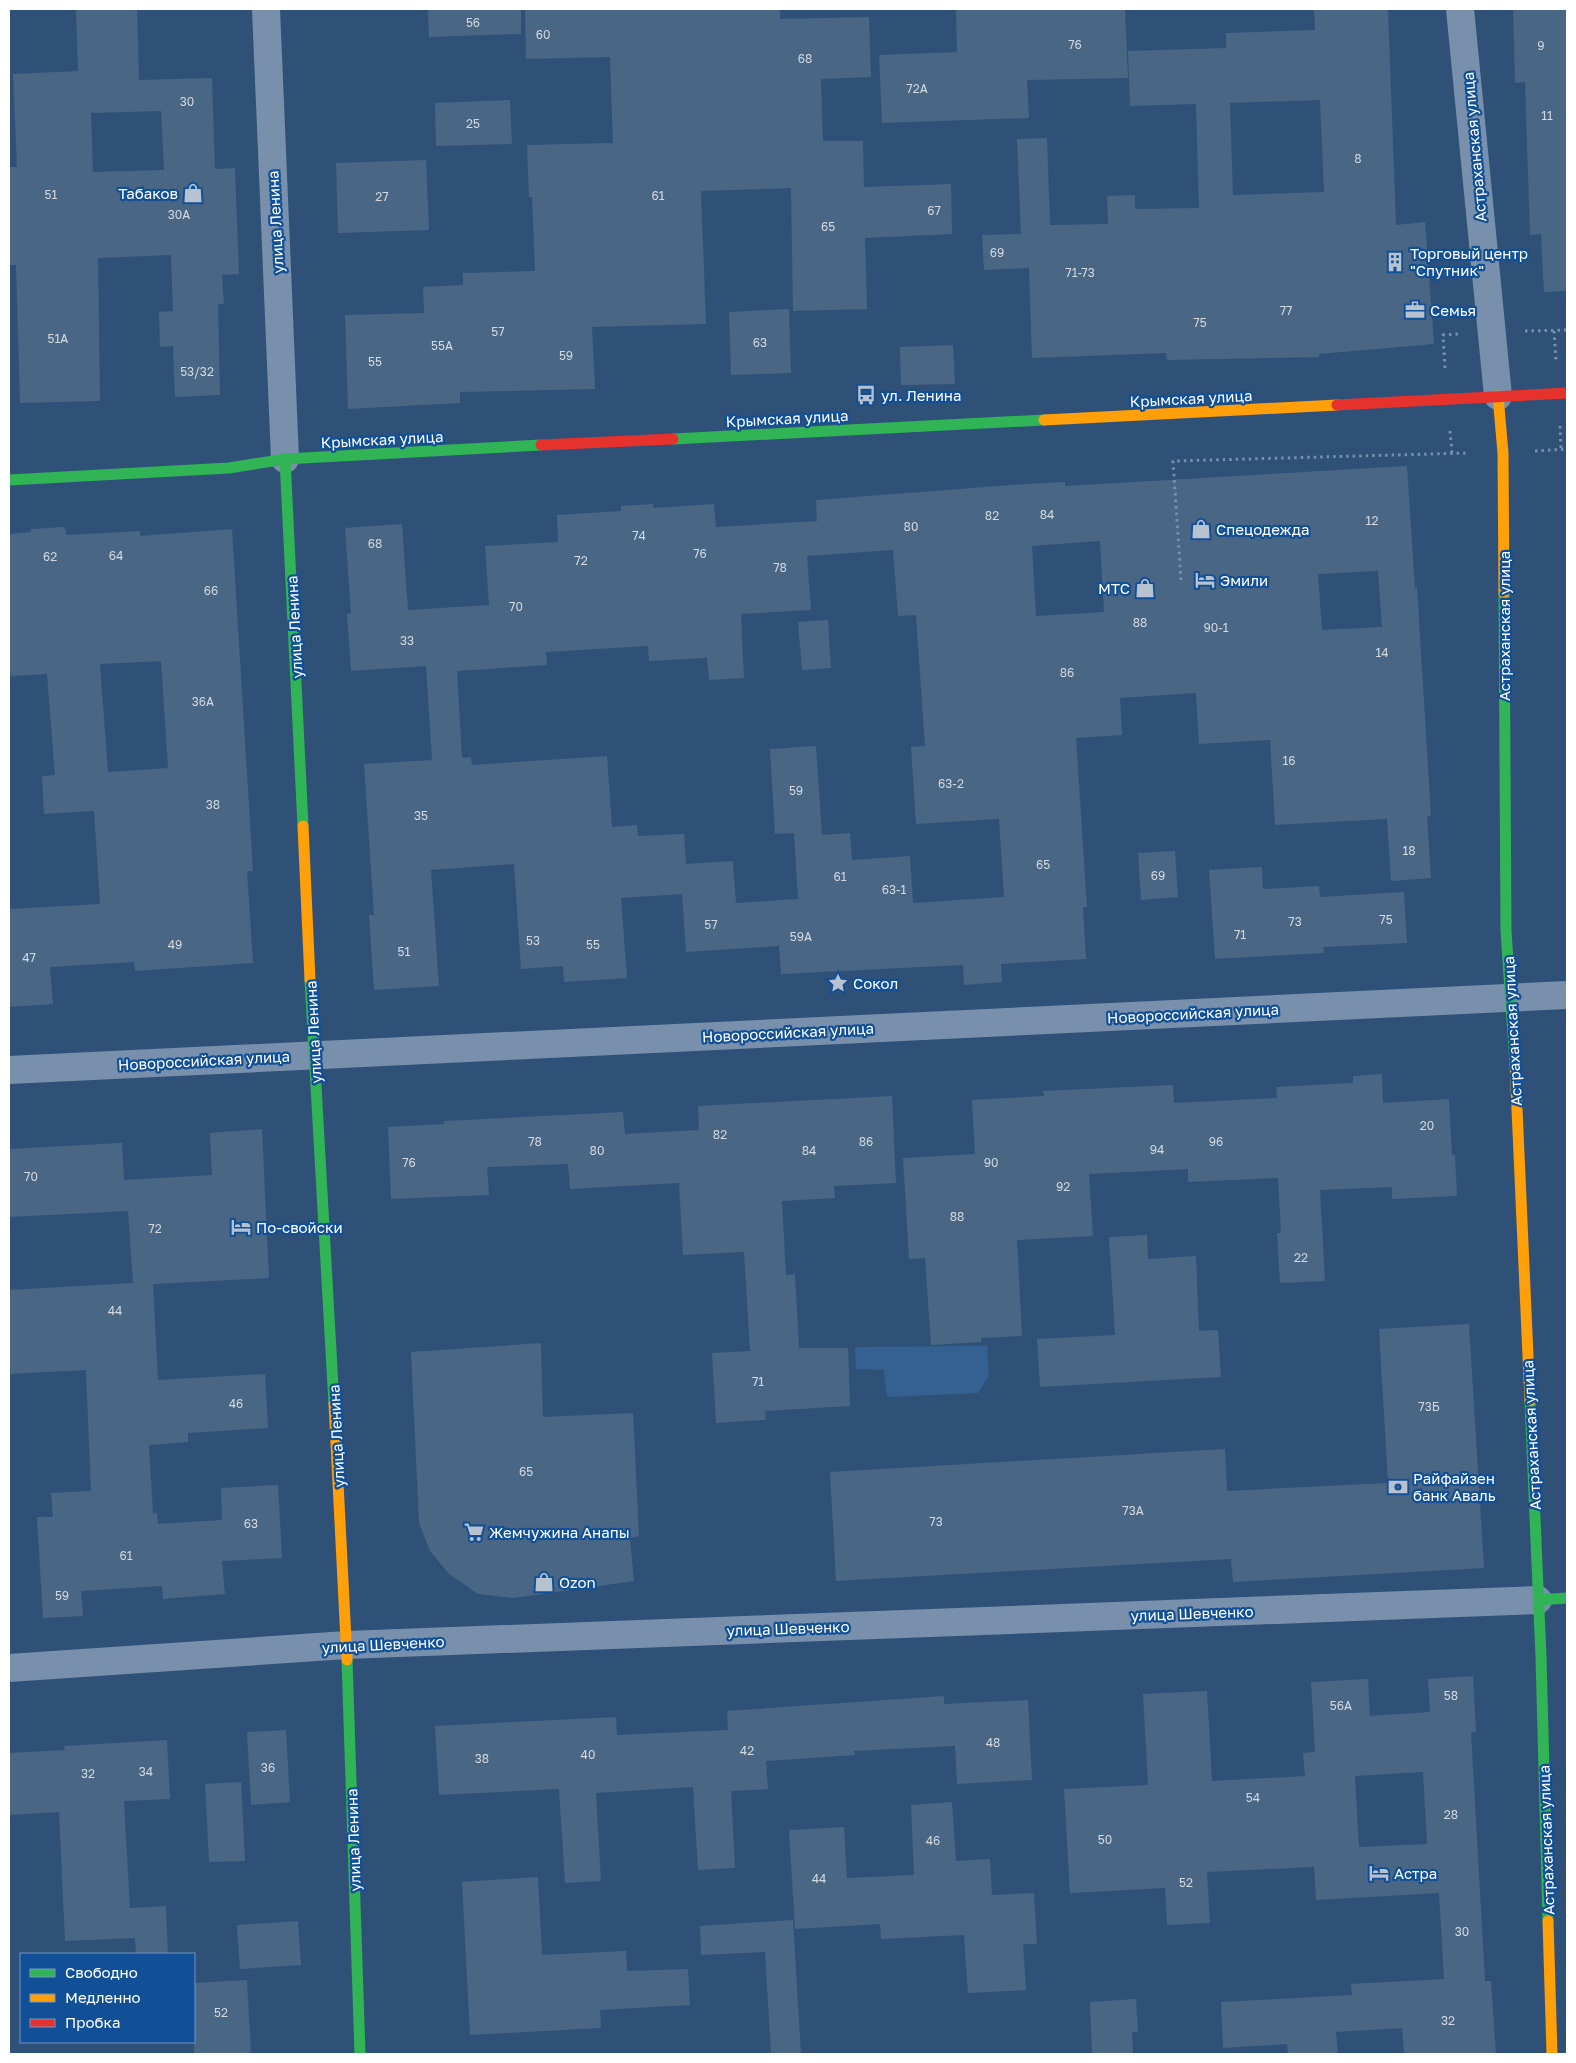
<svg xmlns="http://www.w3.org/2000/svg" width="1576" height="2063" font-family="'Golos Text',sans-serif">
<rect width="100%" height="100%" fill="#2f5178"/>
<polygon fill="#346192" points="987,1346 989,1375 978,1393 887,1397 884,1370 856,1369 855,1347"/>
<g fill="#4a6685" fill-rule="evenodd">
<path d="M76 9H137L139 80 212 78 215 169 235 168 239 274 222 275 224 304H218L220 395 175 397 173 346 160 347 159 312 173 311 171 255 98 258 100 401 20 403 16 265H10L9 222V167H17L13 74 78 71ZM161 111 164 170 93 172 91 113Z"/>
<polygon points="428,9 521,9 521,34 429,37"/>
<polygon points="525,9 780,9 780,19 869,17 871,77 821,79 823,141 863,141 864,187 951,184 952,234 865,238 867,309 793,311 791,188 701,191 706,324 592,327 595,389 460,392 460,403 348,409 345,315 424,313 423,287 463,285 463,273 535,271 532,197 529,197 527,145 613,143 610,57 526,59"/>
<polygon points="956,9 1125,9 1128,78 1027,80 1029,118 882,123 879,55 957,52"/>
<path d="M1314 9H1388L1396 225 1425 222 1434 344 1319 354V357L1167 360 1166 353 1032 358 1029 268 984 270 982 235 1021 234 1017 139 1047 138 1050 225 1108 224 1107 196 1135 195V209L1199 208 1196 104 1130 106 1128 51 1226 48V33L1315 30ZM1320 100 1324 192 1233 195 1230 103Z"/>
<polygon points="1513,9 1567,9 1567,291 1544,292 1541,234 1530,235 1525,82 1515,83"/>
<polygon points="510,100 512,144 436,146 435,103"/>
<polygon points="426,160 429,230 338,233 336,163"/>
<polygon points="789,309 791,373 731,375 729,312"/>
<polygon points="953,345 955,384 901,385 900,347"/>
<path d="M1407 466 1415 588 1417 587 1431 816H1427L1431 878 1391 881 1387 819 1275 825 1270 740 1199 744 1196 693 1120 698 1122 735 1076 738 1087 907H1083L1086 959 1001 964 1002 982 964 985 963 965 781 974 779 946 686 952 682 894 621 898 627 978 564 982 563 966 521 969 514 864 431 870 439 986 374 990 369 915H374L364 764 432 760 426 666 351 671 347 614 351 613 345 528 402 524 408 610 489 605 485 546 558 542 557 515 621 511V506L653 504V508L714 504 716 527 817 521 816 500 1025 484 1065 482V486ZM1100 541 1104 612 1036 616 1032 546ZM893 550 898 616 916 615 925 746 911 747 916 824 999 819 1004 897 913 903 910 856 852 860 850 833 822 835 816 746 770 749 775 834 794 833 798 899 736 903 733 861 686 864 684 834 638 836 637 825 612 827 607 756 472 765 471 757 462 758 457 671 547 665 546 652 648 646 649 661 707 658 709 680 744 678 741 614 811 610 807 556ZM1378 571 1382 627 1322 630 1318 574Z"/>
<path d="M65 527 66 535 140 531V536L232 529 253 871H247L253 963 135 971 134 962 50 967 53 1004 9 1007V909L100 904 94 811 44 814 42 776 55 775 47 674 9 676V534L31 532V529ZM161 661 168 768 108 772 100 664Z"/>
<polygon points="828,620 831,668 802,670 798,622"/>
<polygon points="1175,851 1178,897 1141,900 1138,853"/>
<polygon points="1262,867 1263,889 1319,886 1320,897 1404,892 1407,943 1323,947 1324,953 1215,959 1209,870"/>
<polygon points="1382,1074 1383,1103 1449,1099 1452,1155 1455,1155 1457,1196 1392,1199 1392,1187 1320,1190 1325,1281 1280,1283 1277,1233 1281,1233 1278,1178 1188,1182 1188,1169 1089,1174 1093,1236 1017,1240 1022,1336 981,1338 981,1342 931,1345 925,1258 909,1259 903,1158 975,1154 972,1100 1044,1096 1043,1091 1173,1085 1174,1103 1277,1098 1276,1087 1353,1083 1353,1076"/>
<polygon points="892,1096 896,1183 834,1186 835,1198 782,1201 786,1275 795,1274 799,1348 848,1348 850,1406 765,1411 766,1420 716,1423 712,1353 750,1351 744,1252 683,1255 679,1183 570,1189 568,1164 487,1167 489,1195 391,1199 388,1127 444,1124 444,1121 623,1112 625,1134 699,1130 698,1106"/>
<polygon points="262,1129 269,1278 153,1284 158,1380 265,1374 268,1428 188,1433 188,1442 149,1445 153,1514 157,1513 158,1524 222,1520 221,1488 278,1485 282,1558 222,1561 225,1594 163,1599 162,1586 81,1591 83,1616 43,1618 37,1517 53,1517 51,1493 91,1491 86,1370 9,1374 9,1290 133,1283 128,1211 9,1217 9,1149 122,1143 124,1180 212,1175 210,1133"/>
<polygon points="1147,1235 1148,1259 1196,1256 1199,1331 1218,1330 1221,1377 1040,1387 1037,1339 1115,1335 1109,1237"/>
<polygon points="1469,1324 1484,1568 1233,1582 1231,1559 836,1581 830,1472 1225,1449 1227,1491 1388,1483 1379,1329"/>
<polygon points="541,1343 543,1417 633,1413 639,1536 630,1538 634,1581 513,1598 478,1594 449,1574 430,1551 419,1523 411,1352"/>
<path d="M1473 1676 1476 1732H1471L1485 1981H1491L1496 2054H1404L1402 2028 1336 2032 1338 2054H1288L1287 2044 1223 2048 1221 2002 1352 1995 1351 1984 1444 1979 1439 1893 1316 1900 1314 1867 1207 1872 1210 1923 1167 1925 1165 1888 1070 1893 1064 1789 1148 1785 1143 1694 1207 1691 1212 1781 1305 1776 1303 1753 1315 1752 1311 1682 1368 1679 1370 1716 1430 1712 1428 1679ZM1423 1772 1427 1844 1359 1847 1355 1776Z"/>
<polygon points="944,1696 944,1704 1028,1700 1032,1780 957,1784 955,1746 854,1751 855,1755 766,1761 768,1789 731,1791 735,1868 698,1870 693,1787 596,1793 601,1881 565,1883 559,1789 439,1795 435,1726 616,1717 617,1735 728,1730 727,1711"/>
<polygon points="286,1730 290,1802 251,1805 247,1732"/>
<polygon points="167,1740 170,1799 124,1801 130,1908 166,1906 168,1954 136,1954 135,1938 65,1941 59,1812 9,1815 9,1753 65,1750 64,1746"/>
<polygon points="241,1782 245,1861 209,1862 205,1784"/>
<polygon points="952,1802 956,1861 990,1859 992,1895 1034,1893 1037,1944 1023,1944 1026,1990 968,1993 964,1935 881,1939 880,1924 795,1929 789,1830 844,1827 847,1878 914,1875 911,1805"/>
<polygon points="538,1877 542,1955 626,1951 627,1971 688,1969 690,2005 600,2010 601,2028 470,2035 462,1882"/>
<polygon points="793,1920 801,2054 771,2054 765,1952 701,1955 700,1926"/>
<polygon points="298,1921 301,1965 240,1969 237,1925"/>
<polygon points="247,1980 251,2054 194,2054 194,1983"/>
<polygon points="1136,1999 1138,2032 1132,2032 1133,2054 1092,2054 1090,2002"/>
</g>
<g fill="none" stroke-linecap="round" stroke-linejoin="round">
<g stroke="#7890ab" stroke-width="3" stroke-dasharray="2.5 4" stroke-linecap="butt">
<polyline points="1525,331 1567,330"/>
<polyline points="1554,331 1556,360"/>
<polyline points="1445,368 1443,335 1458,334"/>
<polyline points="1560,426 1561,449"/>
<polyline points="1450,431 1452,453"/>
<polyline points="1535,451 1567,449"/>
<polyline points="1181,580 1173,461 1469,453"/>
</g>
<g stroke="#7890ab" stroke-width="28">
<polyline points="266,9 285,459"/>
<polyline points="1460,9 1498,396"/>
<polyline points="9,1070 1567,995"/>
<polyline points="9,1668 347,1645 1538,1600"/>
</g>
<g stroke="#30b455" stroke-width="11">
<polyline points="673,439 1044,420"/>
<polyline points="285,459 303,826"/>
<polyline points="9,480 229,468 285,459 541,445"/>
<polyline points="1504,593 1506,931 1515,1064"/>
<polyline points="310,980 334,1404"/>
<polyline points="1530,1401 1541,1657 1548,1921"/>
<polyline points="1538,1600 1567,1598"/>
<polyline points="347,1660 360,2054"/>
</g>
<g stroke="#ff9f0a" stroke-width="11">
<polyline points="1498,396 1503,453 1504,593"/>
<polyline points="1044,420 1337,405"/>
<polyline points="303,826 310,980"/>
<polyline points="1515,1064 1530,1401"/>
<polyline points="334,1404 347,1660"/>
<polyline points="1548,1921 1552,2054"/>
</g>
<g stroke="#e5322d" stroke-width="11">
<polyline points="1337,405 1567,393"/>
<polyline points="541,445 673,439"/>
</g>
</g>
<defs>
<symbol id="shop-bare" viewBox="-9 -9 18 18"><path d="M-5-2.5h2.3a2.7 3.5 0 0 1 5.4 0H5L5.5 6h-11ZM-1.5-2.5h3a1.5 2.3 0 0 0-3 0Z" fill="#b6c2d0" stroke="#115096" stroke-width="2.5" paint-order="stroke"/></symbol>
<symbol id="building-bare" viewBox="-9 -9 18 18"><path d="M-4-6H4V6H1V3H-1V6H-4ZM-2.5-4.3h1.7v1.8h-1.7ZM.8-4.3h1.7v1.8H.8ZM-2.5-1h1.7V.8h-1.7ZM.8-1h1.7V.8H.8Z" fill="#b6c2d0" stroke="#115096" stroke-width="2.5" paint-order="stroke"/></symbol>
<symbol id="office-bare" viewBox="-9 -9 18 18"><path d="M-6-3h4V-5.5h4V-3h4V5H-6ZM-1-4.5V-3h2v-1.5ZM-6 0V1H6V0Z" fill="#b6c2d0" stroke="#115096" stroke-width="2.5" paint-order="stroke"/></symbol>
<symbol id="bus-bare" viewBox="-9 -9 18 18"><path d="M-5-6H5V4H4V6H2V4H-2V6H-4V4H-5ZM-3.5-4V0h7V-4ZM-3.5 1.2v1.5H-2V1.2ZM2 1.2v1.5H3.5V1.2Z" fill="#b6c2d0" stroke="#115096" stroke-width="2.5" paint-order="stroke"/></symbol>
<symbol id="hotel-bare" viewBox="-9 -9 18 18"><path d="M-6-4.5h1.5V1H6V5H4.5V3h-9V5H-6ZM-4 0a1.8 1.8 0 1 1 3.6 0ZM.5 0V-2.5h3Q6-2.5 6 0Z" fill="#b6c2d0" stroke="#115096" stroke-width="2.5" paint-order="stroke"/></symbol>
<symbol id="sight-bare" viewBox="-9 -9 18 18"><path d="M0-6L1.8-2.2L6-1.7L2.9 1.2L3.7 5.4L0 3.3L-3.7 5.4L-2.9 1.2L-6-1.7L-1.8-2.2Z" fill="#b6c2d0" stroke="#115096" stroke-width="2.5" paint-order="stroke"/></symbol>
<symbol id="bank-bare" viewBox="-9 -9 18 18"><path d="M-6-4H6V4H-6ZM0-2.3a2.3 2.3 0 1 0 0 4.6a2.3 2.3 0 1 0 0-4.6Z" fill="#b6c2d0" stroke="#115096" stroke-width="2.5" paint-order="stroke"/></symbol>
<symbol id="supermarket-bare" viewBox="-9 -9 18 18"><path d="M-6-5.5h2.5l.6 2H6L4.5 2H-2.5L-4.4-4H-6ZM-1.5 3.2a1.3 1.3 0 1 0 .1 0ZM3 3.2a1.3 1.3 0 1 0 .1 0Z" fill="#b6c2d0" stroke="#115096" stroke-width="2.5" paint-order="stroke"/></symbol>
</defs>
<g fill-rule="evenodd">
<use href="#shop-bare" x="179" y="179" width="28" height="28"/>
<use href="#building-bare" x="1381" y="248" width="28" height="28"/>
<use href="#office-bare" x="1401" y="296" width="28" height="28"/>
<use href="#bus-bare" x="852" y="381" width="28" height="28"/>
<use href="#shop-bare" x="1187" y="515" width="28" height="28"/>
<use href="#hotel-bare" x="1191" y="566" width="28" height="28"/>
<use href="#shop-bare" x="1131" y="574" width="28" height="28"/>
<use href="#sight-bare" x="824" y="969" width="28" height="28"/>
<use href="#hotel-bare" x="227" y="1213" width="28" height="28"/>
<use href="#bank-bare" x="1384" y="1473" width="28" height="28"/>
<use href="#supermarket-bare" x="460" y="1518" width="28" height="28"/>
<use href="#shop-bare" x="530" y="1568" width="28" height="28"/>
<use href="#hotel-bare" x="1365" y="1859" width="28" height="28"/>
</g>
<g text-anchor="middle" dominant-baseline="central" stroke-width="4.5" stroke-linejoin="round" paint-order="stroke">
<g font-size="12" fill="#d2d9e0">
<text x="473" y="22">56</text>
<text x="543" y="34">60</text>
<text x="1075" y="44">76</text>
<text x="1541" y="45">9</text>
<text x="805" y="58">68</text>
<text x="917" y="88">72А</text>
<text x="187" y="101">30</text>
<text x="1547" y="115">11</text>
<text x="473" y="123">25</text>
<text x="1358" y="158">8</text>
<text x="51" y="194">51</text>
<text x="658" y="195">61</text>
<text x="382" y="196">27</text>
<text x="934" y="210">67</text>
<text x="179" y="214">30А</text>
<text x="828" y="226">65</text>
<text x="997" y="252">69</text>
<text x="1080" y="272">71-73</text>
<text x="1286" y="310">77</text>
<text x="1200" y="322">75</text>
<text x="498" y="331">57</text>
<text x="58" y="338">51А</text>
<text x="760" y="342">63</text>
<text x="442" y="345">55А</text>
<text x="566" y="355">59</text>
<text x="375" y="361">55</text>
<text x="197" y="371">53/32</text>
<text x="1047" y="514">84</text>
<text x="992" y="515">82</text>
<text x="1372" y="520">12</text>
<text x="911" y="526">80</text>
<text x="639" y="535">74</text>
<text x="375" y="543">68</text>
<text x="700" y="553">76</text>
<text x="116" y="555">64</text>
<text x="50" y="556">62</text>
<text x="581" y="560">72</text>
<text x="780" y="567">78</text>
<text x="211" y="590">66</text>
<text x="516" y="606">70</text>
<text x="1140" y="622">88</text>
<text x="1216" y="627">90-1</text>
<text x="407" y="640">33</text>
<text x="1382" y="652">14</text>
<text x="1067" y="672">86</text>
<text x="203" y="701">36А</text>
<text x="1289" y="760">16</text>
<text x="951" y="783">63-2</text>
<text x="796" y="790">59</text>
<text x="213" y="804">38</text>
<text x="421" y="815">35</text>
<text x="1409" y="850">18</text>
<text x="1043" y="864">65</text>
<text x="1158" y="875">69</text>
<text x="840" y="876">61</text>
<text x="894" y="889">63-1</text>
<text x="1386" y="919">75</text>
<text x="1295" y="921">73</text>
<text x="711" y="924">57</text>
<text x="1240" y="934">71</text>
<text x="801" y="936">59А</text>
<text x="533" y="940">53</text>
<text x="175" y="944">49</text>
<text x="593" y="944">55</text>
<text x="404" y="951">51</text>
<text x="29" y="957">47</text>
<text x="1427" y="1125">20</text>
<text x="720" y="1134">82</text>
<text x="535" y="1141">78</text>
<text x="866" y="1141">86</text>
<text x="1216" y="1141">96</text>
<text x="1157" y="1149">94</text>
<text x="597" y="1150">80</text>
<text x="809" y="1150">84</text>
<text x="409" y="1162">76</text>
<text x="991" y="1162">90</text>
<text x="31" y="1176">70</text>
<text x="1063" y="1186">92</text>
<text x="957" y="1216">88</text>
<text x="155" y="1228">72</text>
<text x="1301" y="1257">22</text>
<text x="115" y="1310">44</text>
<text x="758" y="1381">71</text>
<text x="236" y="1403">46</text>
<text x="1429" y="1406">73Б</text>
<text x="526" y="1471">65</text>
<text x="1133" y="1510">73А</text>
<text x="936" y="1521">73</text>
<text x="251" y="1523">63</text>
<text x="126" y="1555">61</text>
<text x="62" y="1595">59</text>
<text x="1451" y="1695">58</text>
<text x="1341" y="1705">56А</text>
<text x="993" y="1742">48</text>
<text x="747" y="1750">42</text>
<text x="588" y="1754">40</text>
<text x="482" y="1758">38</text>
<text x="268" y="1767">36</text>
<text x="146" y="1771">34</text>
<text x="88" y="1773">32</text>
<text x="1253" y="1797">54</text>
<text x="1451" y="1814">28</text>
<text x="1105" y="1839">50</text>
<text x="933" y="1840">46</text>
<text x="819" y="1878">44</text>
<text x="1186" y="1882">52</text>
<text x="1462" y="1931">30</text>
<text x="221" y="2012">52</text>
<text x="1448" y="2020">32</text>
</g>
<g font-size="15" fill="#fff" stroke="#115096">
<text transform="translate(1474 147) rotate(-95)">Астраханская улица</text>
<text transform="translate(275 222) rotate(-93)">улица Ленина</text>
<text transform="translate(1191 398) rotate(-3)">Крымская улица</text>
<text transform="translate(787 418) rotate(-3)">Крымская улица</text>
<text transform="translate(382 439) rotate(-3)">Крымская улица</text>
<text transform="translate(1504 626) rotate(-90)">Астраханская улица</text>
<text transform="translate(294 627) rotate(-93)">улица Ленина</text>
<text transform="translate(1193 1013) rotate(-3)">Новороссийская улица</text>
<text transform="translate(1512 1031) rotate(-93)">Астраханская улица</text>
<text transform="translate(313 1032) rotate(-93)">улица Ленина</text>
<text transform="translate(788 1032) rotate(-3)">Новороссийская улица</text>
<text transform="translate(204 1060) rotate(-3)">Новороссийская улица</text>
<text transform="translate(1531 1435) rotate(-93)">Астраханская улица</text>
<text transform="translate(336 1436) rotate(-93)">улица Ленина</text>
<text transform="translate(1192 1613) rotate(-2)">улица Шевченко</text>
<text transform="translate(788 1628) rotate(-2)">улица Шевченко</text>
<text transform="translate(383 1644) rotate(-3)">улица Шевченко</text>
<text transform="translate(353 1840) rotate(-92)">улица Ленина</text>
<text transform="translate(1546 1840) rotate(-92)">Астраханская улица</text>
</g>
<g font-size="15" fill="#fff" stroke="#115096" text-anchor="start">
<text x="178" y="193" text-anchor="end">Табаков</text>
<text x="1410" y="253">Торговый центр<tspan x="1410" dy="17">"Спутник"</tspan></text>
<text x="1430" y="310">Семья</text>
<text x="881" y="395">ул. Ленина</text>
<text x="1216" y="529">Спецодежда</text>
<text x="1220" y="580">Эмили</text>
<text x="1130" y="588" text-anchor="end">МТС</text>
<text x="853" y="983">Сокол</text>
<text x="256" y="1227">По-свойски</text>
<text x="1413" y="1478">Райфайзен<tspan x="1413" dy="17">банк Аваль</tspan></text>
<text x="489" y="1532">Жемчужина Анапы</text>
<text x="559" y="1582">Ozon</text>
<text x="1394" y="1873">Астра</text>
</g>
</g>
<rect width="1576" height="2063" fill="none" stroke="#ffffff" stroke-width="20"/>
<rect x="20" y="1953" width="175" height="90" fill="#115096" stroke="#7096c0"/>
<rect x="30" y="1969" width="25" height="8" fill="#30b455" stroke="#7096c0"/>
<text x="65" y="1978" font-size="15" fill="#ffffff">Свободно</text>
<rect x="30" y="1994" width="25" height="8" fill="#ff9f0a" stroke="#7096c0"/>
<text x="65" y="2003" font-size="15" fill="#ffffff">Медленно</text>
<rect x="30" y="2019" width="25" height="8" fill="#e5322d" stroke="#7096c0"/>
<text x="65" y="2028" font-size="15" fill="#ffffff">Пробка</text>
</svg>
